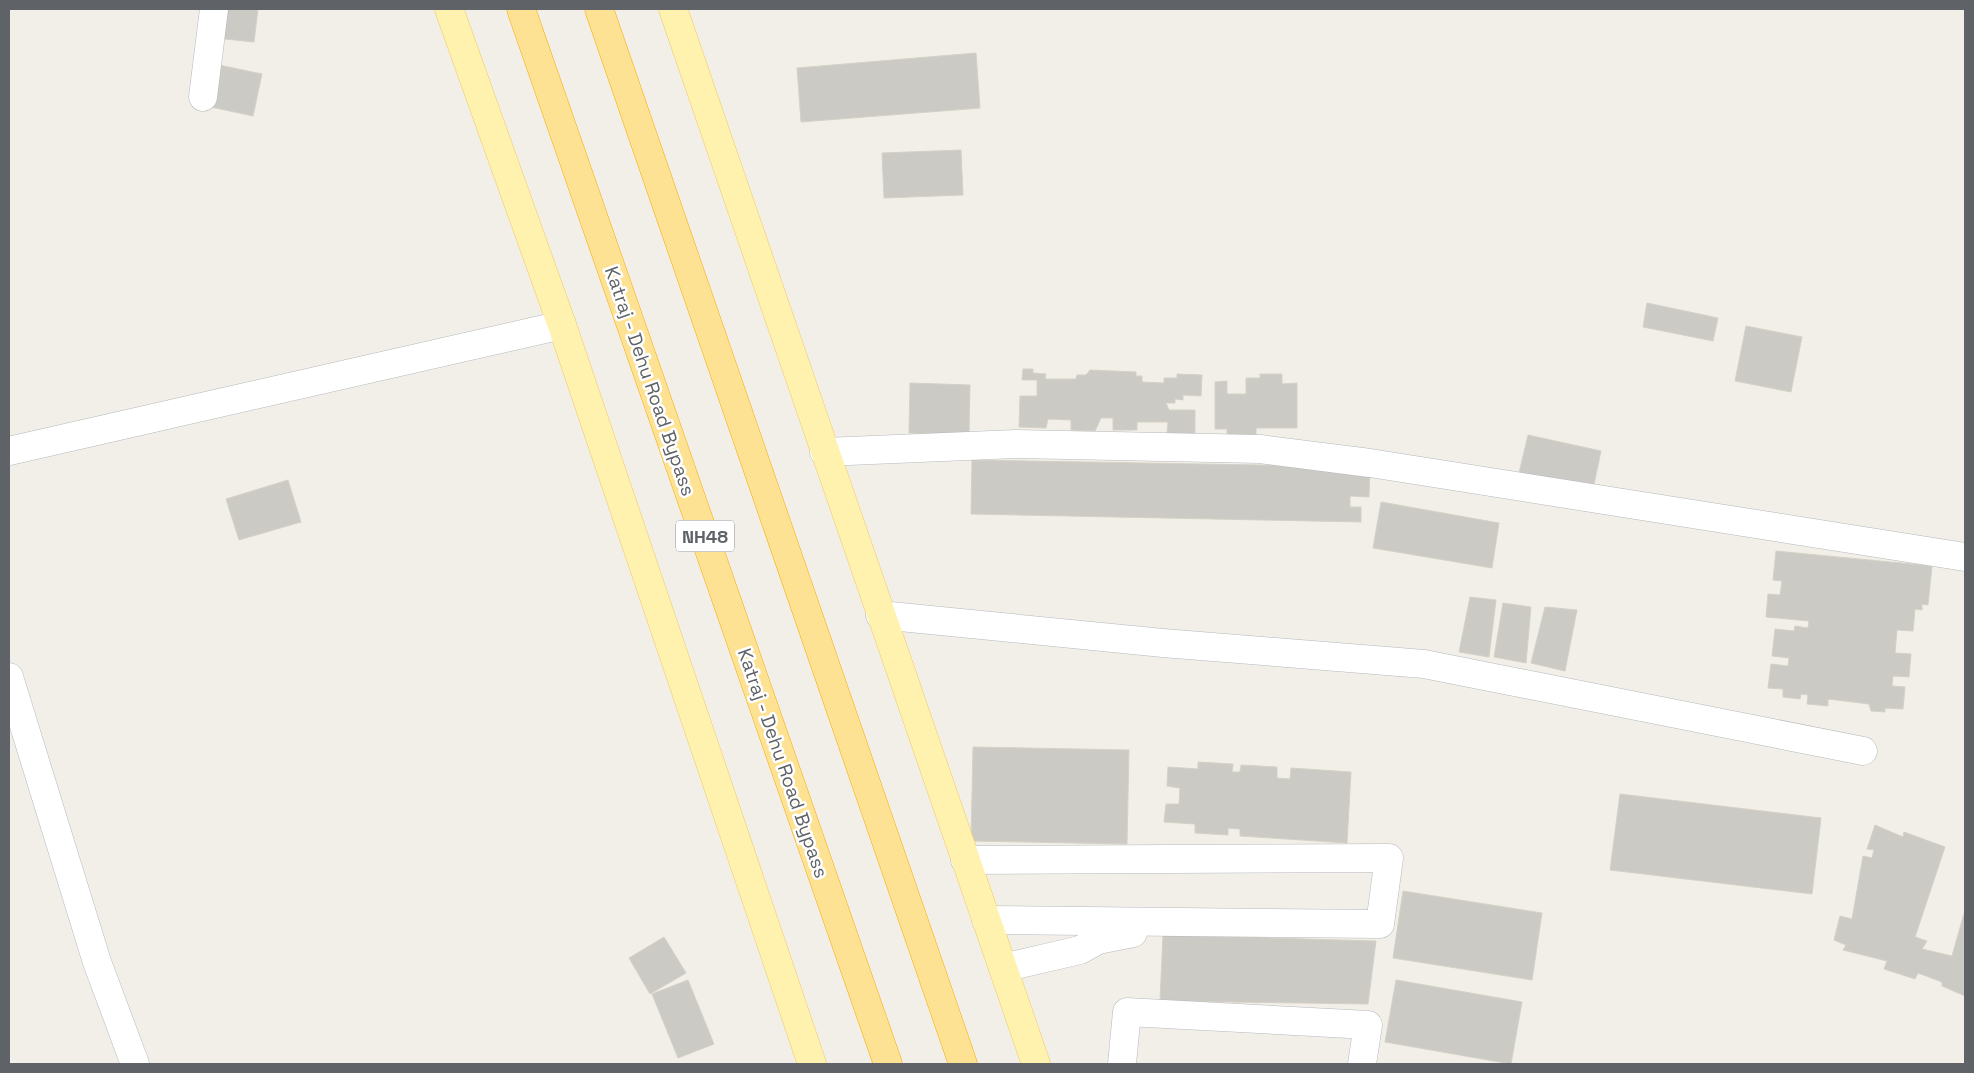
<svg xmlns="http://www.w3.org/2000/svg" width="1974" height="1073" font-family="'Space Grotesk',sans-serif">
<rect width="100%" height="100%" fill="#f1efe8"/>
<g fill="#cccac5" stroke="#d6d1c6">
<polygon points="219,9 258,9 254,42 215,38"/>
<polygon points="976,53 980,108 801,122 797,68"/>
<polygon points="219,65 262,74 253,116 211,107"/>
<polygon points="961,150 963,195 884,198 882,153"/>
<polygon points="1647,303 1718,318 1713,341 1643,327"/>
<polygon points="1746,326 1802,337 1791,392 1735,381"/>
<polygon points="1023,369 1033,369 1033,373 1046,374 1045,379 1076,379 1077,375 1086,375 1090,370 1136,372 1136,376 1142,376 1142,382 1164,383 1164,378 1177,378 1177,374 1202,375 1201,396 1183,395 1183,400 1175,399 1175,403 1166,403 1169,410 1195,410 1195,434 1167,434 1168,422 1137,422 1137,430 1113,430 1113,418 1101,418 1095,431 1071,430 1071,420 1048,419 1046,428 1019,427 1020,396 1037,396 1037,380 1022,380"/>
<polygon points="1260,374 1282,374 1282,384 1297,383 1297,428 1256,428 1256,438 1227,438 1227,429 1215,429 1215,382 1227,381 1227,394 1246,394 1246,378 1260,378"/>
<polygon points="910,383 970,385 969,434 909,433"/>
<polygon points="1528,435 1601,451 1593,489 1519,473"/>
<polygon points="972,460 1370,467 1369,497 1350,496 1350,507 1361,507 1361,522 971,514"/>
<polygon points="288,480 301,522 239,540 226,499"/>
<polygon points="1381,502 1499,523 1492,568 1373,548"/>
<polygon points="1776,551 1932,566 1928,605 1922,604 1922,610 1915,609 1913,631 1897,630 1895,653 1911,654 1909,677 1893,676 1892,686 1905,687 1903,709 1885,708 1885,712 1871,711 1869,704 1828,699 1828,706 1807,704 1808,695 1801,694 1800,699 1783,697 1783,689 1768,688 1771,664 1788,666 1789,658 1772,656 1775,629 1794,631 1795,626 1808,628 1809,621 1766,617 1768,594 1780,595 1782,581 1773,580"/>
<polygon points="1470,597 1496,600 1489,657 1459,652"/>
<polygon points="1503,603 1531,607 1526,663 1494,657"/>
<polygon points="1545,607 1577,610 1565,671 1531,663"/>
<polygon points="973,747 1129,750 1127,844 971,841"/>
<polygon points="1198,762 1233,764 1232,772 1240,772 1241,765 1277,767 1277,778 1290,779 1291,768 1351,772 1347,843 1240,836 1240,829 1228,828 1228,835 1195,833 1195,824 1164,822 1166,804 1179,804 1180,788 1167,786 1168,767 1198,769"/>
<polygon points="1620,794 1821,818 1812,894 1610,870"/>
<polygon points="1875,825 1903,837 1904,832 1945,847 1915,937 1927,941 1922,949 1952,956 1965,910 1965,996 1942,986 1942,982 1918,973 1915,979 1884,969 1887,961 1843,950 1846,945 1834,940 1840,916 1852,919 1863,856 1872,858 1874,850 1867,849"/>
<polygon points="1403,891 1542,913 1532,980 1393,958"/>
<polygon points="1163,935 1376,941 1368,1004 1160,1001"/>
<polygon points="664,937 686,973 650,994 629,958"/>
<polygon points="688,980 714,1044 678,1058 652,994"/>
<polygon points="1396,980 1522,1002 1511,1064 1385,1042"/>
</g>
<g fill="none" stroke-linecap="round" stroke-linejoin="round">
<defs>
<g id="minor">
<polyline points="203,97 214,9"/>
<polyline points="9,451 562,325"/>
<polyline points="824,452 1016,444 1260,449 1370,463 1965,557"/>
<polyline points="880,615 1163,643 1424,664 1863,751"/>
<polyline points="9,677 97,962 135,1064"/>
<polyline points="965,860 1389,858 1380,924 986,920"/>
<polyline points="1003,968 1080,950 1098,940 1133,933"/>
<polyline points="1122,1064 1127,1012 1368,1025 1362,1064"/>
</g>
<g id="major">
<polyline points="449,9 562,325 812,1064"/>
<polyline points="673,9 1036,1064"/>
</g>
<g id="highway">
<polyline points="521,9 888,1064"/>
<polyline points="599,9 963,1064"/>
</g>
</defs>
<use href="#minor" stroke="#b5b8bc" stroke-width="29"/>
<use href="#major" stroke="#f2c960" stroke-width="29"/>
<use href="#highway" stroke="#f9ab00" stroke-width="29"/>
<use href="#minor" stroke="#fff" stroke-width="28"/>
<use href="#major" stroke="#fff2af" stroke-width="28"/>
<use href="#highway" stroke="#fde293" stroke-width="28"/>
</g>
<g text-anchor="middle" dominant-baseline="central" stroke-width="5" stroke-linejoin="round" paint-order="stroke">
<rect fill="#fff" stroke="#8f9295" stroke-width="1" x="676" y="520.5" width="58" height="31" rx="4"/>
<g font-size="18" font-weight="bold" fill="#5f6368">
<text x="705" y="536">NH48</text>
</g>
<g font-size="19" fill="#5f6368" stroke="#fff">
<text transform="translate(650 381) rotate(71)">Katraj - Dehu Road Bypass</text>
<text transform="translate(783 763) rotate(71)">Katraj - Dehu Road Bypass</text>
</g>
</g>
<rect width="1974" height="1073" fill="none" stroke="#5f6368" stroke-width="20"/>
</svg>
